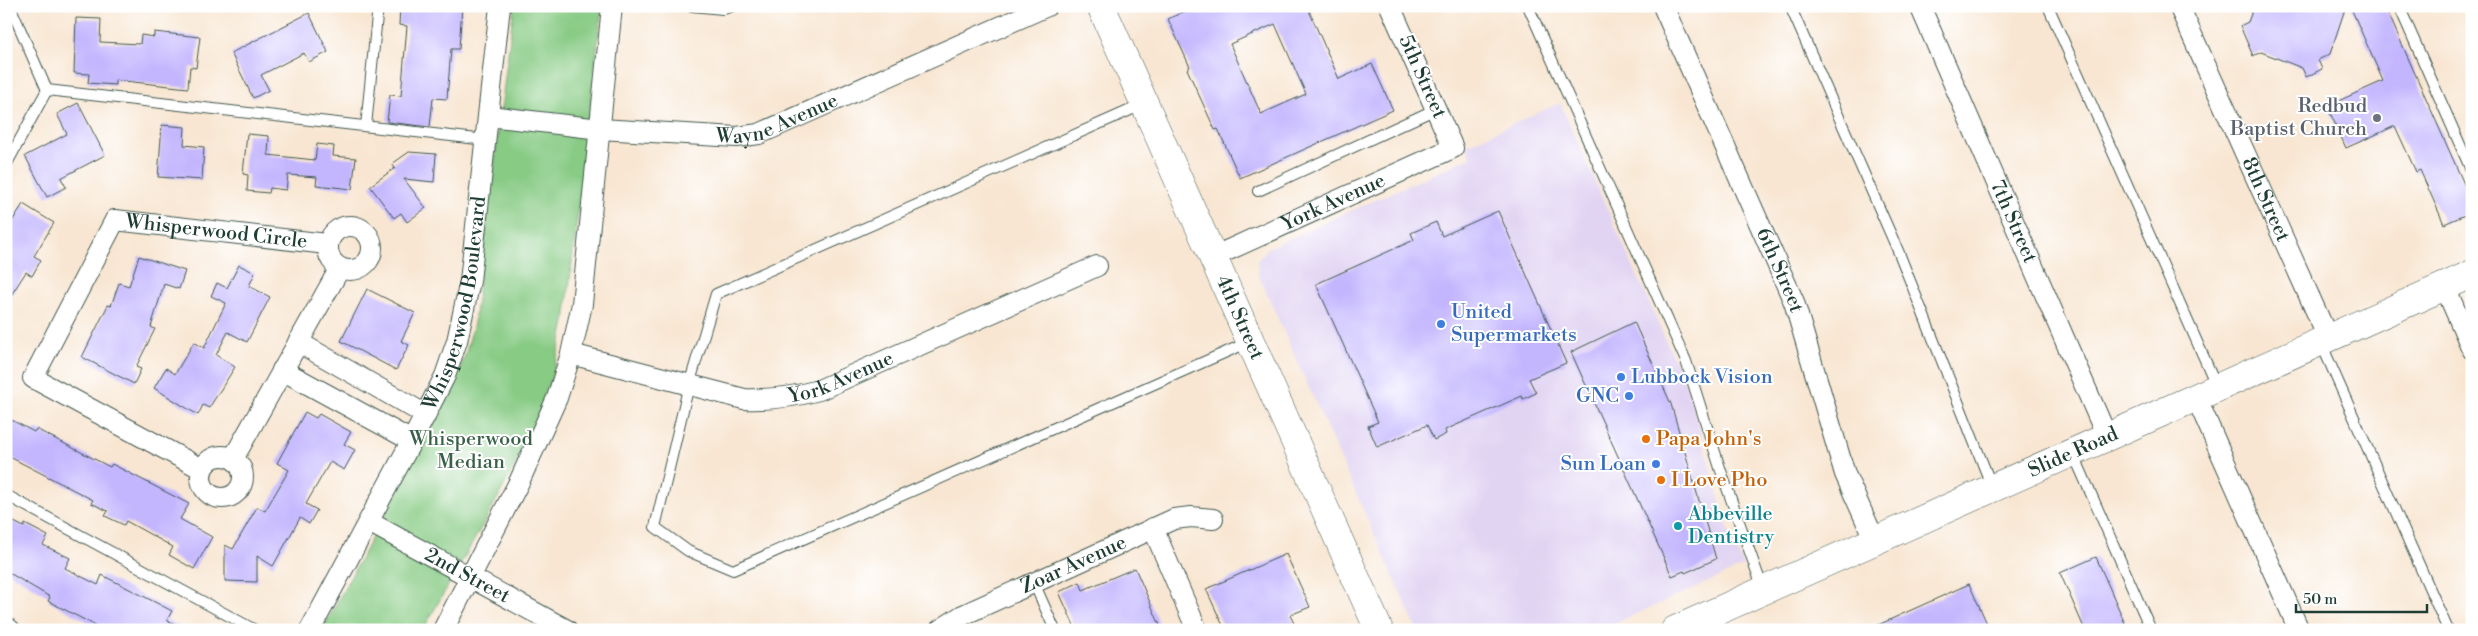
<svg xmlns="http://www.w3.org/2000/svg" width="2478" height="636" font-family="'Libre Bodoni',serif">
<rect width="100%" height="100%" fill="#fff"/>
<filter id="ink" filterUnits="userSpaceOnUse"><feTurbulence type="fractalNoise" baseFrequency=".02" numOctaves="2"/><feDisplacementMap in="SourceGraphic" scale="10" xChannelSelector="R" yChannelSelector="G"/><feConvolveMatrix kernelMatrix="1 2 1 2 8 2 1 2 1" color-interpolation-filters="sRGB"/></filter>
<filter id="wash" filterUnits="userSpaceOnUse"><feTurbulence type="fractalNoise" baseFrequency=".0096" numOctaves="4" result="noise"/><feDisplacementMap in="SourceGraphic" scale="20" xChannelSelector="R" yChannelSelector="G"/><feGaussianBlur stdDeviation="1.12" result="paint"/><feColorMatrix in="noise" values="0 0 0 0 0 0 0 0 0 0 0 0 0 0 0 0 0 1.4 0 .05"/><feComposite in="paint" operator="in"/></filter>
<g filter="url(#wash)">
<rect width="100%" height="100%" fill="#f8e6d2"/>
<polygon fill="#e1d4f3" points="1560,103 1688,390 1730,536 1744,566 1600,630 1417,630 1258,274 1257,261 1268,248 1471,157 1466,145"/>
<path fill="#87cb84" stroke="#53845c" d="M514 6H602L565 322C558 355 550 389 536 421 504 493 461 561 423 630H322L449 395 465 356 474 323Z"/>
<g id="blocks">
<g fill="#c3b6fe" fill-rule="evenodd">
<polygon points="400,6 462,6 459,49 451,49 447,99 433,98 430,127 387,122 390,95 401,96 407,26 399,25"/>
<path d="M1196 6H1307L1339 79 1372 64 1393 110 1240 178 1218 129 1215 130 1187 69 1190 67 1168 19ZM1275 24 1306 94 1261 114 1230 44Z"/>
<polygon points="2254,6 2346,6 2330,54 2318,60 2322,69 2306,77 2302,68 2261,52 2253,56 2240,26 2248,22"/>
<polygon points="2350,6 2385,6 2472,202 2472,212 2444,224 2420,170 2416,172 2395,126 2346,148 2327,106 2383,81"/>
<polygon points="309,13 328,52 309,62 304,53 261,75 269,90 253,98 231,53"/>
<polygon points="76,18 101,19 100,42 140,44 141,35 154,37 154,32 200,37 196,68 190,67 188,88 115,80 115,85 88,83 89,74 74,73"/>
<polygon points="78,103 105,155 61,178 66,187 47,197 25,156 67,134 57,114"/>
<polygon points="162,125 185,127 184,145 204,147 202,180 158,177"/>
<polygon points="247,134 269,136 268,155 315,160 317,144 334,146 333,156 356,158 352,189 316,185 317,177 288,175 286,190 270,188 269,193 247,191 248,175 243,174"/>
<polygon points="409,152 436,154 434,182 404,179 426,208 407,222 401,213 394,218 370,186 395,168 392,164"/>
<polygon points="23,204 54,223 34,256 41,260 32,276 26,272 6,303 6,231"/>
<polygon points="1498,211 1566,363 1529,379 1536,393 1523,399 1522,396 1445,430 1446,434 1434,440 1427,425 1377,447 1368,426 1378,422 1316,284 1414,240 1411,233 1436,222 1442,236"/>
<polygon points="139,256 185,271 179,289 164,284 151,327 155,329 136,367 141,369 134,384 82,357 108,305 111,306 119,283 129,286"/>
<polygon points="239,265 255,273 249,286 270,297 247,342 228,332 216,355 235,367 209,408 203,405 198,415 154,388 166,368 175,374 194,342 204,348 226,303 211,296 217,283 227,288"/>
<polygon points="367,289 415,313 401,341 409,345 396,370 341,341"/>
<polygon points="1634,322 1671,404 1716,559 1685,573 1684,571 1672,576 1571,352"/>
<polygon points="305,412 316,418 319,414 351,432 344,444 355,450 344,470 330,462 306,504 317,510 309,524 300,518 273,566 257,556 257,582 225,581 225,545 233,549 257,507 265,511 289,470 277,463"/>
<polygon points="6,417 34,432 36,429 110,467 112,464 189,504 180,519 212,537 194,569 169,555 173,547 126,521 124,525 105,516 108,511 91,503 93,500 6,455"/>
<polygon points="6,518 24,527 25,524 48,536 43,545 70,558 65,568 98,585 102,575 145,597 172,611 167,620 186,630 104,630 48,601 50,597 6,571"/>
<polygon points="1286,554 1310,607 1290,615 1297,630 1225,630 1206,589"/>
<polygon points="2096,557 2128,630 2085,630 2060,573"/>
<polygon points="1135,568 1162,630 1076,630 1059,592 1080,582 1083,590"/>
<polygon points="1969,584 1990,630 1867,630"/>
</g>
</g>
</g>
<g filter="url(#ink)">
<use href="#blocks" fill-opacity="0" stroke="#40564c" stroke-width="1"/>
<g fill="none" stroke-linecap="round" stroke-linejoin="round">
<defs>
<g id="service">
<polyline points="10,6 47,90"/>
<polyline points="692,6 723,9 733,6"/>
<polyline points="1528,6 1686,361 1721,471 1763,589"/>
<polyline points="1790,6 1899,253 1992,487"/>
<polyline points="2048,6 2217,387"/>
<polyline points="2399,6 2472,172"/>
<polyline points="47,90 486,140"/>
<polyline points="1144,104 716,294 689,385 655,527 688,551 733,570 1249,342"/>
<polyline points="366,126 378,6"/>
<polyline points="6,165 47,90"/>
<polyline points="1258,191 1436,109"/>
<polyline points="2321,343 2448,630"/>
<polyline points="2073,453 2151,630"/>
<polyline points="6,495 255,630"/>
<polyline points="1034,583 1055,630"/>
</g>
<g id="minor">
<path id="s1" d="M1663 6 1794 302 1845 474 1875 541"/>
<path id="s2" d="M1920 6 2107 437"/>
<path id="s3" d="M2179 6 2328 338"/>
<path id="s4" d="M489 116 600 129 737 137 759 134 1047 6"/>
<circle cx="350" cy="248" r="22"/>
<path id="s5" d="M1213 257 1453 148 1390 6"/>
<polyline points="2445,287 2472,349"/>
<polyline points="298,342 426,415"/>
<path id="s6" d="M571 354 744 399C770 400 794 397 819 390L1097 266"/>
<polyline points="282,370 412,441"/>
<polyline points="2196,397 2299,630"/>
<circle cx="222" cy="477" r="21"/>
<polyline points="233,459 340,268"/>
<path id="s7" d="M202 469 33 378 115 220 327 244"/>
<path id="s8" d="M369 522 567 630"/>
<polyline points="1153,528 1197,630"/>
<polyline points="6,627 10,630"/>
<path id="s9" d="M310 630 417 431 445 376 457 341 470 281 500 6"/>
<polyline points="443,630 519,482 557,398 571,354 582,304 612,6"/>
<path id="s10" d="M940 630 963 615 1174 519 1191 517 1213 519"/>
</g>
<g id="secondary">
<path id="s11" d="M1675 630 2472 274"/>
</g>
<g id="primary">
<path id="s12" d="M1101 6 1379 630"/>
</g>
</defs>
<use href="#service" stroke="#40564c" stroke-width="12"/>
<use href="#minor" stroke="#40564c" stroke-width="22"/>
<use href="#secondary" stroke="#40564c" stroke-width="29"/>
<use href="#primary" stroke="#40564c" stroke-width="29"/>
<use href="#service" stroke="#fff" stroke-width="10"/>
<use href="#minor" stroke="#fff" stroke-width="20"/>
<use href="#secondary" stroke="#fff" stroke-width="28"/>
<use href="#primary" stroke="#fff" stroke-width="28"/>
</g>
</g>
<circle fill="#6b7280" stroke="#fff" stroke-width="2" cx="2377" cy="118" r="5"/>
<g fill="#3f7fe0" stroke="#fff" stroke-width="2">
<circle cx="1441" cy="324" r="5"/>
<circle cx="1621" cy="377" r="5"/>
<circle cx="1629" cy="396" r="5"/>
<circle cx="1656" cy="464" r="5"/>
</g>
<g fill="#e8710a" stroke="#fff" stroke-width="2">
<circle cx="1646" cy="439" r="5"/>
<circle cx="1661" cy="480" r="5"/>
</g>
<circle fill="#0f9aa8" stroke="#fff" stroke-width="2" cx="1678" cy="526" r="5"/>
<g text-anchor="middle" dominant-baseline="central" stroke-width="4" stroke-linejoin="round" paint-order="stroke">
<g font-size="20" fill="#1f3d34" stroke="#fff">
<text transform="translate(1422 77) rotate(66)">5th Street</text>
<text stroke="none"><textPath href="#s4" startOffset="292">Wayne Avenue</textPath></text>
<text stroke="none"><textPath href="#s3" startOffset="212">8th Street</textPath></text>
<text stroke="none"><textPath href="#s5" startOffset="132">York Avenue</textPath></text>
<text stroke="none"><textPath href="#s2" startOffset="235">7th Street</textPath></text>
<text stroke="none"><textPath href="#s7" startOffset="472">Whisperwood Circle</textPath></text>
<text stroke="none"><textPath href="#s1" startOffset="289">6th Street</textPath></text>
<text stroke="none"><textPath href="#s9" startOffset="361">Whisperwood Boulevard</textPath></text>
<text stroke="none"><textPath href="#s12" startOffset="341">4th Street</textPath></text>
<text stroke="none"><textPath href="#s6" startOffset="279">York Avenue</textPath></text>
<text stroke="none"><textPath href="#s11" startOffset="436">Slide Road</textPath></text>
<text stroke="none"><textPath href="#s10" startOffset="149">Zoar Avenue</textPath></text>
<text stroke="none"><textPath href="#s8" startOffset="112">2nd Street</textPath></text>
</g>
<g font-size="20" fill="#5b616d" stroke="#fff" text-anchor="end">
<text x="2367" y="106">Redbud<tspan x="2367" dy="23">Baptist Church</tspan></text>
</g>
<g font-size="20" fill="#366cbe" stroke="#fff" text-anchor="start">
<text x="1451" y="312">United<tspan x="1451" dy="23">Supermarkets</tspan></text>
<text x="1631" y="377">Lubbock Vision</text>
<text x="1619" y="396" text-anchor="end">GNC</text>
<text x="1646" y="464" text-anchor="end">Sun Loan</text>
</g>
<g font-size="20" fill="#396048" stroke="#fff">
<text x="471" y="439">Whisperwood<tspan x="471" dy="23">Median</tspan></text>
</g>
<g font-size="20" fill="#c56008" stroke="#fff" text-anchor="start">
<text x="1656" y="439">Papa John's</text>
<text x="1671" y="480">I Love Pho</text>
</g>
<g font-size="20" fill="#0d838f" stroke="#fff" text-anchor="start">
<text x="1688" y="514">Abbeville<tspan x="1688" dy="23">Dentistry</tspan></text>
</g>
</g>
<rect width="2478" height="636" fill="none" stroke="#fff" stroke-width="25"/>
<path d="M2296 604v8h131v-8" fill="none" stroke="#1f3d34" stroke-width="2.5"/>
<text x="2303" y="604" font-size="15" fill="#1f3d34" stroke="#ffffff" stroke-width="4" paint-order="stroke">50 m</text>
</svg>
